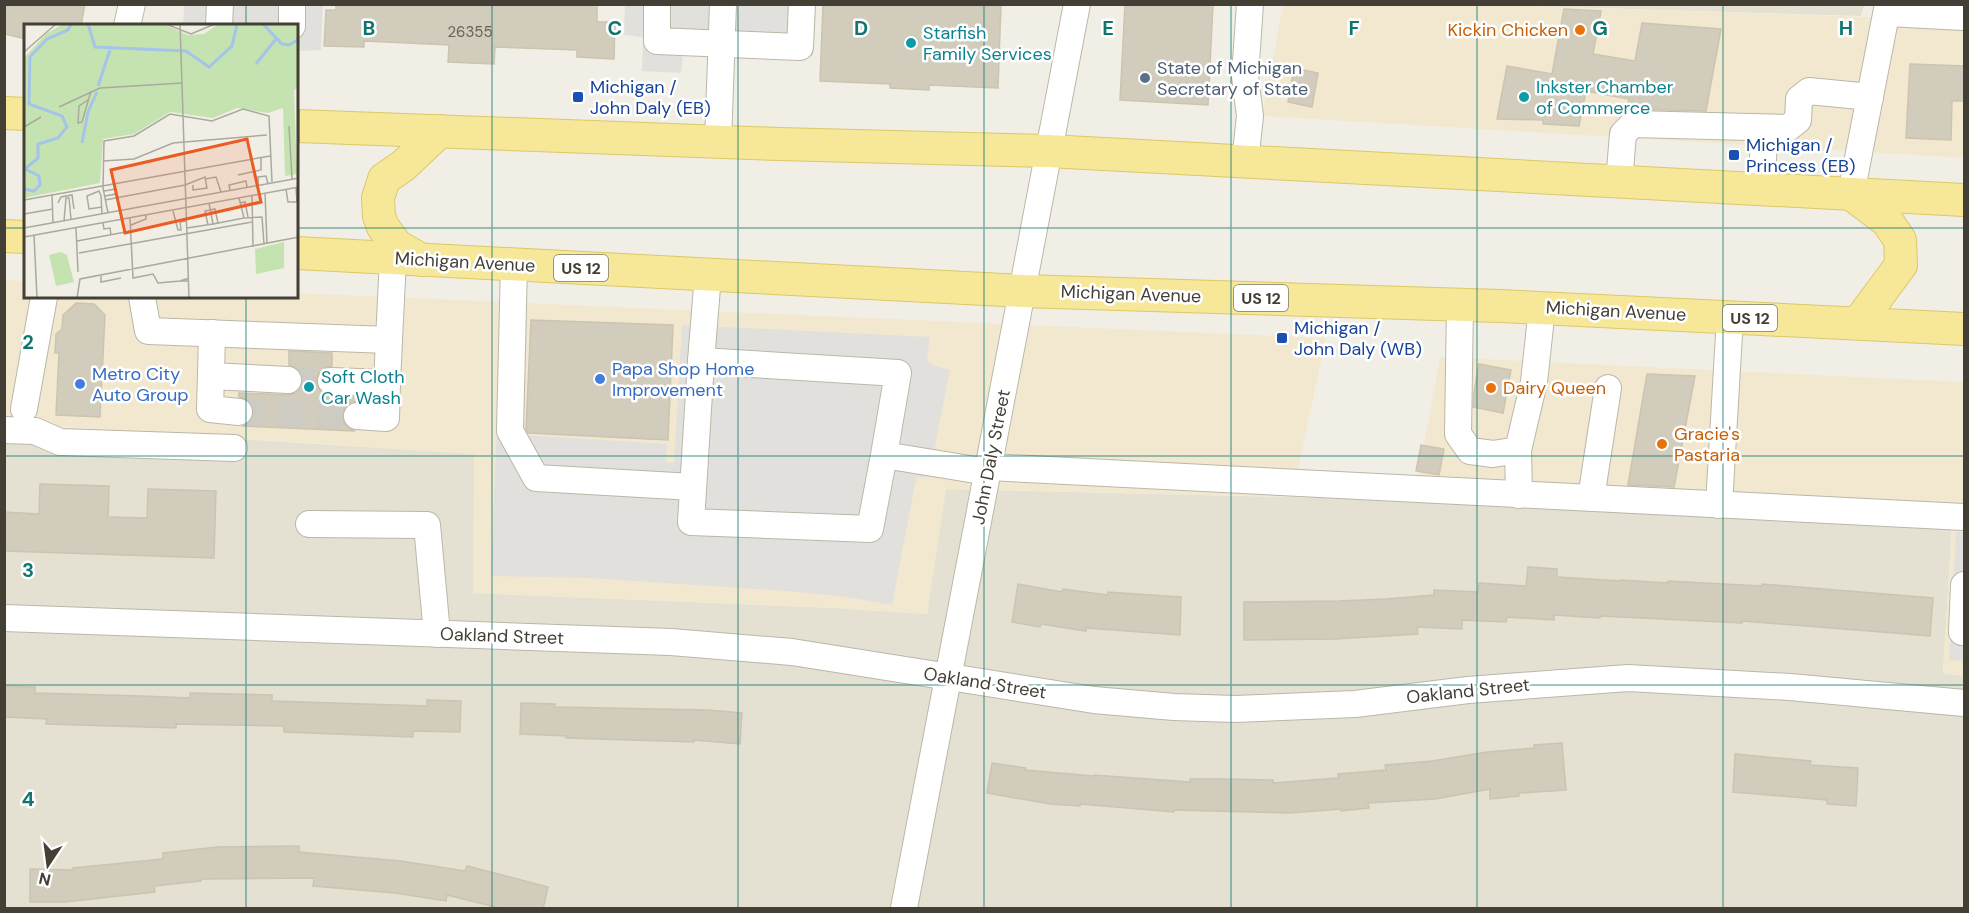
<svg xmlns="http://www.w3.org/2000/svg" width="1969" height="913" font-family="'DM Sans',sans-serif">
<rect width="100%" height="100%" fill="#f1efe5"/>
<g fill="#e4e1d3">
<polygon points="1501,5 1864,5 1861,16"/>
<polygon points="4,424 475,454 474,593 835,608 927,614 945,489 1414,500 1952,524 1943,673 1964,676 1964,908 5,908"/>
</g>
<g fill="#f2e8d0">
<polygon points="1283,5 1501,5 1964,20 1964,158 1262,116"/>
<polygon points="5,280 25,281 26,297 297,297 297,293 1326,338 1292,497 946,489 927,614 835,608 473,593 474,454 5,423"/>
<polygon points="1440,357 1964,382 1964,675 1943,674 1952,525 1414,500"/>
</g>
<g fill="#e2e0dd">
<polygon points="184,5 323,5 321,50 297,51 297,26 183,26"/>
<polygon points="625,5 816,5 813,56 683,54 681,73 642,71 643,39 642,37 624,35"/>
<polygon points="501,320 527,321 524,435 667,444 666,462 674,463 682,325 930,337 927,360 932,365 950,370 929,477 917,477 914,489 892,605 847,597 787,591 590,578 491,576"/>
<polygon points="1956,532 1964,532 1964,661 1949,660"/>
</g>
<g fill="#d1ccbb" stroke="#ccc4af" stroke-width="1.5">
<polygon points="4,4 85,4 81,26 26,26 26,39 4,34"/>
<polygon points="336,4 597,4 597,22 615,22 614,59 577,57 577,50 495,47 494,64 448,62 449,45 364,41 364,47 324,46 326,10 336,10"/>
<polygon points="823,4 1001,4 998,88 929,85 929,90 890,88 890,84 820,81"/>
<polygon points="1125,4 1213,4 1208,105 1120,100"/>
<polygon points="1564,9 1601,11 1593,54 1635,61 1642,23 1721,29 1706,111 1633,109 1626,111 1629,99 1586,91 1579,126 1543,124 1543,120 1497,119 1507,66 1552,74"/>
<polygon points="1910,64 1965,66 1965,101 1952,101 1951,140 1906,138"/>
<polygon points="1294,68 1318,73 1312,107 1288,102"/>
<polygon points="76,303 94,304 105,315 100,417 56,415 59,353 55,353 56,334 62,329 63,315"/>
<polygon points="531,320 673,325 668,440 528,433 526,429"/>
<polygon points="289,351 332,353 332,366 323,368 318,374 316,381 318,387 323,393 330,396 358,397 357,401 351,402 345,407 342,414 344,423 348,428 355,431 243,426 251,421 254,413 252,405 247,400 239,397 239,393 288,395 295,393 301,388 303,381 302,374 297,368 289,365"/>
<polygon points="1479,364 1511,370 1503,413 1473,407 1474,392"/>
<polygon points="1647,374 1695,376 1674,487 1628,485"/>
<polygon points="1421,445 1444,449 1439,475 1416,471"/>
<polygon points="40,484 109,486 108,517 147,518 148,489 216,491 214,558 4,551 4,512 39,514"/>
<polygon points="1528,567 1557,569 1557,577 1621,581 1621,580 1668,583 1668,581 1762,586 1762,584 1933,598 1930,636 1742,621 1742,623 1600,616 1600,618 1554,615 1554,620 1507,617 1506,622 1462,620 1462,629 1417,627 1418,634 1335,639 1244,640 1244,602 1339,601 1386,599 1434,595 1434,590 1478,592 1479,583 1526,586"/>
<polygon points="1018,584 1062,592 1063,589 1108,595 1108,592 1181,597 1180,635 1086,628 1086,631 1041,624 1040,627 1012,622"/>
<polygon points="4,686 35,687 35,693 142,696 190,698 190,693 272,695 272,701 427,706 427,700 461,701 460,732 413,731 413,737 284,732 284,726 176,724 176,728 46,724 47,719 4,717"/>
<polygon points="521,703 555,704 555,707 708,710 742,713 740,744 694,740 694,742 566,738 567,736 520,734"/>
<polygon points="1562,743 1566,790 1519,793 1519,796 1490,799 1490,789 1435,799 1368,803 1369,808 1341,811 1341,809 1290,813 1174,810 1174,812 1080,804 1080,806 1050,804 987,793 992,763 1026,768 1025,770 1094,776 1094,775 1190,782 1190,779 1224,779 1273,780 1273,783 1338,778 1338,774 1386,770 1385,765 1432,761 1487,752 1534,748 1534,745"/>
<polygon points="1735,754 1811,761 1810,765 1858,768 1856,806 1827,804 1827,800 1733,792"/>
<polygon points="299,846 299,852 401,861 465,871 467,866 548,887 543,909 503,909 447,895 446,901 395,893 313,886 314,878 201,879 201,881 154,886 155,892 65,902 30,902 30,869 73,870 73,868 163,859 163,853 217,847"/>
</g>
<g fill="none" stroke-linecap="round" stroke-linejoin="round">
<g stroke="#ceccc2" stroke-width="26" stroke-dasharray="26 13" stroke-linecap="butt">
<polyline points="288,380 331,381"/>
<polyline points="239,412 357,416"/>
</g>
<defs>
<g id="minor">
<polyline points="657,4 657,41 800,47 802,4"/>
<polyline points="1887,13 1964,17"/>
<polyline points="127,26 132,4"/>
<polyline points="219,26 220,4"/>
<polyline points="292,26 292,4"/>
<polyline points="718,142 723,4"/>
<polyline points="1245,162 1250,116 1245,76 1250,4"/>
<polyline points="1619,182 1623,134 1633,124 1788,128 1798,120 1799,99 1809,91 1870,97"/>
<polyline points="1762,190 1764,129"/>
<polyline points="1851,194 1888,4"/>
<polyline points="514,264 510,431 536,478 693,487"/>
<polyline points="142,297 148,331 389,340 393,258"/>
<polyline points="1460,304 1458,434 1470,451 1493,454 1518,450"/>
<polyline points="212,333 211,376 288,380"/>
<polyline points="701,361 708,275"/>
<polyline points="211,376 210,409 239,412"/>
<polyline points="331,381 387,383 389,340"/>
<polyline points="24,409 44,297"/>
<polyline points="357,416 386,418 387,383"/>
<polyline points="4,430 35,431 60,442 234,448"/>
<polyline points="884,455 898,373 701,361 691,522 870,529 884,455 988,472"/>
<polyline points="989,467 1964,517"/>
<polyline points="1519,495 1518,450 1534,382 1542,308"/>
<polyline points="1591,498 1608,388"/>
<polyline points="1719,505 1730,317"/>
<polyline points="309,524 427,525 437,634"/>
<polyline points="1964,585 1962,632 1964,632"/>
<polyline points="4,618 671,642 792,652 1094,700 1174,707 1235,709 1355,704 1468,690 1628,678 1790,687 1964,703"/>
<polyline points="904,908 1077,4"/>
</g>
<g id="major">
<polyline points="4,113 26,114"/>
<polyline points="297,126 779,144 1048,151 1964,200"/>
<polyline points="1851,194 1887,221 1900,240 1901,265 1858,323"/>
<polyline points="4,236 26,237"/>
<polyline points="297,253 1022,291 1500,306 1964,329"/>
<polyline points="422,260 397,246 383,227 379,216 378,198 384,179 403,166 440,131"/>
</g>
</defs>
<use href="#minor" stroke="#bbb7a8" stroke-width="28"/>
<use href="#major" stroke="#dac869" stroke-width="34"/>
<use href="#minor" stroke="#fff" stroke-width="26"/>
<use href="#major" stroke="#f6e898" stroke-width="32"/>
</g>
<path fill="none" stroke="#0f766e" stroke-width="1.5" stroke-opacity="0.55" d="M246 4V26M492 4V908M738 4V908M984 4V908M1231 4V908M1477 4V908M1723 4V908M4 228H26M297 228H1964M246 297V908M4 456H1964M4 685H1964"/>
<g fill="#e8710a" stroke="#fff" stroke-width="2">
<circle cx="1580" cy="30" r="6"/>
<circle cx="1491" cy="388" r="6"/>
<circle cx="1662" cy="444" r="6"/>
</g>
<g fill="#0f9aa8" stroke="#fff" stroke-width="2">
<circle cx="911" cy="43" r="6"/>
<circle cx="1524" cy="97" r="6"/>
<circle cx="309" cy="387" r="6"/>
</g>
<circle fill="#5c6f8a" stroke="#fff" stroke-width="2" cx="1145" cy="78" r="6"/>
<g fill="#1a4fb4" stroke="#fff" stroke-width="2">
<rect x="572" y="91" width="12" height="12" rx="3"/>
<rect x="1728" y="149" width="12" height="12" rx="3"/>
<rect x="1276" y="332" width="12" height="12" rx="3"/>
</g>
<g fill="#3f7fe0" stroke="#fff" stroke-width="2">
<circle cx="600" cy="379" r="6"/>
<circle cx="80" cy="384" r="6"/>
</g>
<g text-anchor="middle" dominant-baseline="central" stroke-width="5" stroke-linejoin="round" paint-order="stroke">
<g font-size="15" fill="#666256">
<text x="470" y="32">26355</text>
</g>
<g fill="#fff" stroke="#7b7972" stroke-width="1.5">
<rect x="554" y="255" width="54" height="26" rx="4.5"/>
<rect x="1234" y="285" width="54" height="26" rx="4.5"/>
<rect x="1723" y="305" width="54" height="26" rx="4.5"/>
</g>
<g font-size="16" font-weight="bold" fill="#433f35">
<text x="581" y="268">US 12</text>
<text x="1261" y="298">US 12</text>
<text x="1750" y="318">US 12</text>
</g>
<g font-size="18" fill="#c56008" stroke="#fff" text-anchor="start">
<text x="1568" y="30" text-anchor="end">Kickin Chicken</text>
<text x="1503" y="388">Dairy Queen</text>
<text x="1674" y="434">Gracie's<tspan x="1674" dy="21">Pastaria</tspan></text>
</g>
<g font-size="18" fill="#0d838f" stroke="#fff" text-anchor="start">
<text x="923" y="33">Starfish<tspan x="923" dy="21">Family Services</tspan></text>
<text x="1536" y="87">Inkster Chamber<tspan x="1536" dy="21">of Commerce</tspan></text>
<text x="321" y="377">Soft Cloth<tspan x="321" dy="21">Car Wash</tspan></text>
</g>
<g font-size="18" fill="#4e5e75" stroke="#fff" text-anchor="start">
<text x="1157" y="68">State of Michigan<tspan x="1157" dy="21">Secretary of State</tspan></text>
</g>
<g font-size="18" fill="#164399" stroke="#fff" text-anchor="start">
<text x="590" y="87">Michigan /<tspan x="590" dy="21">John Daly (EB)</tspan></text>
<text x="1746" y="145">Michigan /<tspan x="1746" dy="21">Princess (EB)</tspan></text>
<text x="1294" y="328">Michigan /<tspan x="1294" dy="21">John Daly (WB)</tspan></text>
</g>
<g font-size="18" fill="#433f35" stroke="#fff">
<text transform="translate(465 262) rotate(3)">Michigan Avenue</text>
<text transform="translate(1131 294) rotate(2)">Michigan Avenue</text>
<text transform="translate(1616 311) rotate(3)">Michigan Avenue</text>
<text transform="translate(991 457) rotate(-79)">John Daly Street</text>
<text transform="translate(502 636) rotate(2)">Oakland Street</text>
<text transform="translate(985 683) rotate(9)">Oakland Street</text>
<text transform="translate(1468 691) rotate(-6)">Oakland Street</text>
</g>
<g font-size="18" fill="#366cbe" stroke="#fff" text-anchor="start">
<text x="612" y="369">Papa Shop Home<tspan x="612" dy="21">Improvement</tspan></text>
<text x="92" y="374">Metro City<tspan x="92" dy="21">Auto Group</tspan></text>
</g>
</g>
<g transform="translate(24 24)">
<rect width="274" height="274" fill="#f1efe5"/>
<path d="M39 0H139L164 11 180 10 194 0H274V62L270 67 273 150 261 152 259 84 244 89 213 84 189 94 146 88 110 110 79 115 76 159 0 174V34L22 10ZM260 218V244L232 250 231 225ZM37 228 43 231 50 258 32 262 25 231Z" fill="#c5e3b0"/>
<path fill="none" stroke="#a4c4ea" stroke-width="3" d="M64 0 71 23 162 27 185 43 208 22 213 0M239 0 258 20 265 21 275 15M232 40 252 15M74 62 86 26M58 119 64 88 73 68M0 165 10 167 16 161 15 152 1 145 14 134V120L34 114 43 103 38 92 5 80 6 33 23 15 44 6 47 0"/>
<path fill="none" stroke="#aba99f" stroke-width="1.5" d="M142 0 167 10 191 0M156 0 165 274M0 28 32 0M64 76 55 82 54 99 58 98 67 67M35 83 76 64 158 59M275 86V119M265 102 268 155M0 103 17 93M79 137 110 135 149 119 243 111M214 151 237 146V133M181 155 192 153 197 168M161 161 181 153 183 164 169 166V161M234 161V153L242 152 244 160M262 165 264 178H273L272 164M206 166 205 161 222 157 223 163M80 167 92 165V170L81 172M241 169 243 220M28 170 29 199M77 171 78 190M228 171 229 223M77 172 75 167 63 172 65 185 78 183M0 176 246 132M81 176 161 161M34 179 37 173 48 171 50 185M185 179 189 200 220 194 215 174M216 179 221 178 224 193M149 187 154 206H157L156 198 163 197M84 189 79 164 80 117 110 112 146 90 188 97 219 85 245 92 248 158M0 190 29 185M106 194 109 254 129 250 134 259 156 257M220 194 238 193 240 220M40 197 42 174H45L47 195M79 199 80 205 86 204 87 211M107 201 122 195V191M184 201 181 187 191 185 194 199M0 204 275 154M52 204 54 248M163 204 189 200M10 211 13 274M0 213 275 163M53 217 107 207M55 229 228 198M77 251V258L97 254M165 254 156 257H165M53 274 56 255 275 213"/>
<path fill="#ea5c23" fill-opacity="0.15" stroke="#ea5c23" stroke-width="3" d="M223 115 237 178 101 209 87 146Z"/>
<rect width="274" height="274" fill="none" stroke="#433f35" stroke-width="3"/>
</g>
<g font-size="20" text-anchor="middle" font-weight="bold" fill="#0f766e" stroke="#fff" stroke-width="5" stroke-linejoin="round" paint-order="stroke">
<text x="369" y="35">B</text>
<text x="615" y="35">C</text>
<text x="861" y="35">D</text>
<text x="1108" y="35">E</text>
<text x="1354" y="35">F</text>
<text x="1600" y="35">G</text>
<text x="1846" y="35">H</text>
<text x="28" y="349">2</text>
<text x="28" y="577">3</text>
<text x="28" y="806">4</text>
</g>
<rect width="1969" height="913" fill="none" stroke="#433f35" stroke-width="12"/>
<g transform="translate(48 865) rotate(193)" stroke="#ffffff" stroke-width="4.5" paint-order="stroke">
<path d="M0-4.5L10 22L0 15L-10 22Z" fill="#433f35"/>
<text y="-9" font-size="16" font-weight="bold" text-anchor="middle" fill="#433f35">N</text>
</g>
</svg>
